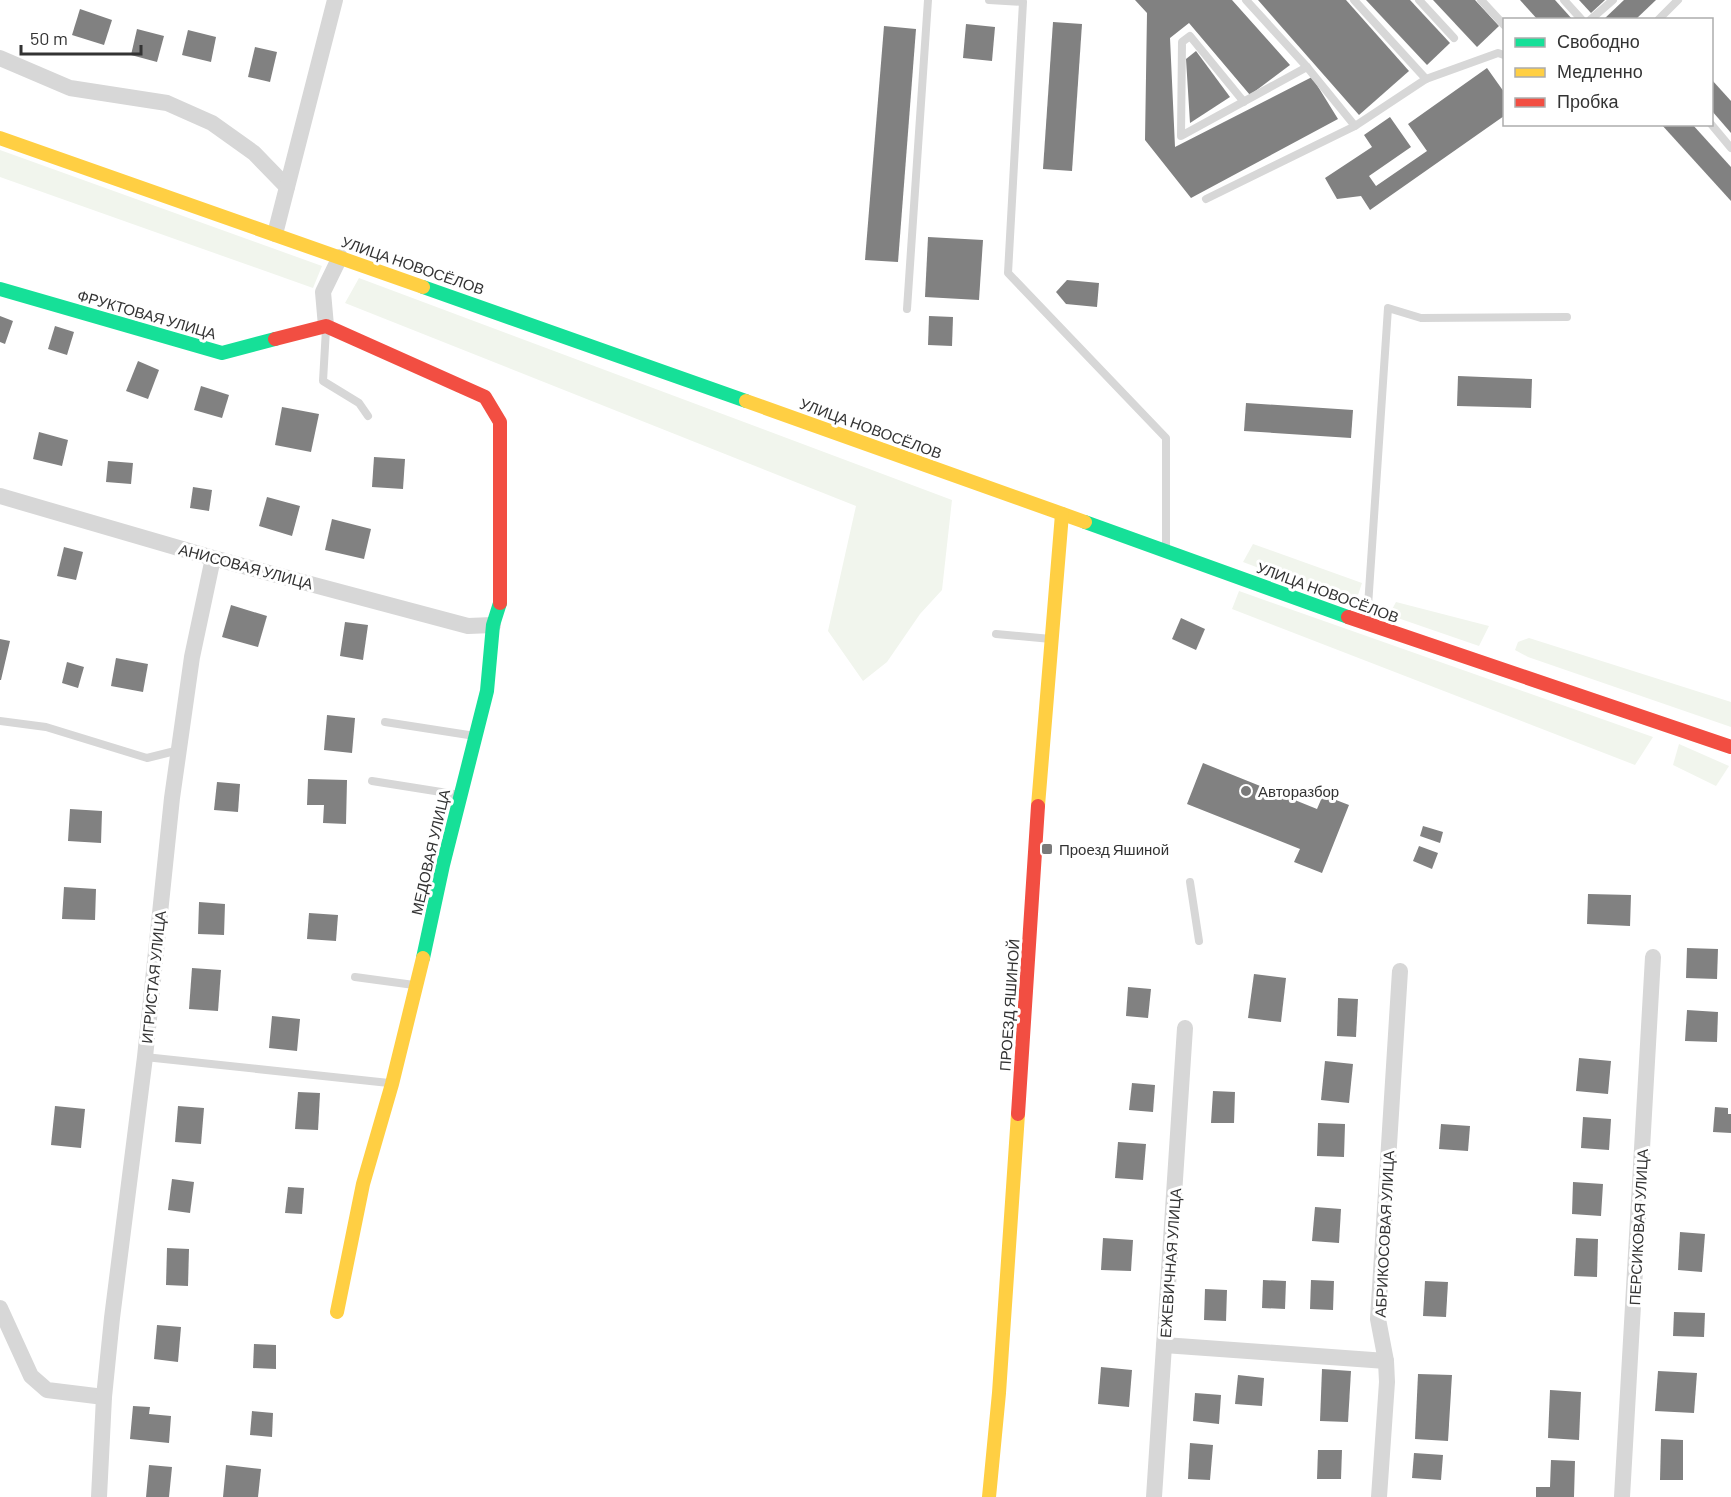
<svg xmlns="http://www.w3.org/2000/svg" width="1731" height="1497" font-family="Barlow,sans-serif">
<rect width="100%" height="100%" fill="#fff"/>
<g fill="#f1f5ed">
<polygon points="0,150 322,266 313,288 0,177"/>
<polygon points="359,278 952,500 942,590 920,614 887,662 863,681 828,631 856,506 345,303"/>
<polygon points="1253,544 1362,583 1355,604 1243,562"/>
<polygon points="1239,591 1653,737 1635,765 1232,609"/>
<polygon points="1396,602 1489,626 1479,646 1389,615"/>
<polygon points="1529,638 1731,702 1731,727 1528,657 1515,650 1518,642"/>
<polygon points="1679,744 1729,766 1716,786 1673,765"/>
</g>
<g fill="#818181">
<polygon points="1135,0 1232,0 1290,65 1250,95 1189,23 1170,38 1175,147 1312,77 1338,119 1191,198 1145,140 1147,13"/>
<polygon points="1258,0 1346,0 1409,71 1359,115"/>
<polygon points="1366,0 1410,0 1450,43 1427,65"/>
<polygon points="1433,0 1475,0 1499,26 1477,47"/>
<polygon points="1520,0 1555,0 1573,20 1538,20"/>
<polygon points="1579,0 1605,0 1591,13"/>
<polygon points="1624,0 1656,0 1635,20 1603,20"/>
<polygon points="80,9 112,20 104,45 72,35"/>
<polygon points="1053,22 1082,24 1072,171 1043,169"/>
<polygon points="966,24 995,27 992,61 963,58"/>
<polygon points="884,26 916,29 898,262 865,260"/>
<polygon points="137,29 164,36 157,62 131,55"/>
<polygon points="188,30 216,37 211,62 182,55"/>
<polygon points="255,47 277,52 270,82 248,77"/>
<polygon points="1196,51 1230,97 1190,123 1186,59"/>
<polygon points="1487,68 1504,92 1504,116 1370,210 1361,196 1337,199 1325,178 1372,147 1364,135 1390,117 1411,147 1369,176 1376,186 1427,151 1408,124"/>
<polygon points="1712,80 1731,101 1731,133 1712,111"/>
<polygon points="1661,124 1692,124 1731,167 1731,201"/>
<polygon points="928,237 983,240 979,300 925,297"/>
<polygon points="1067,280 1099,283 1097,307 1066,304 1056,292"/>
<polygon points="0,316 13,321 5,344 0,342"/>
<polygon points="929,316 953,317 952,346 928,345"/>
<polygon points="55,326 74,332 67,355 48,349"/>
<polygon points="138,361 159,370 148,399 126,391"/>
<polygon points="1458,376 1532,379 1531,408 1457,406"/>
<polygon points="201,386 229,395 222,418 194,410"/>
<polygon points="1246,403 1353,410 1351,438 1244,431"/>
<polygon points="282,407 319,414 311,452 275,445"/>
<polygon points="39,432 68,440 62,466 33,459"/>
<polygon points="374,457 405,459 403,489 372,487"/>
<polygon points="108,461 133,463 131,484 106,482"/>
<polygon points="193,487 212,490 209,511 190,508"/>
<polygon points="267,497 300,506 292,536 259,526"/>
<polygon points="332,519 371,529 364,559 325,550"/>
<polygon points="64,547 83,552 76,580 57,576"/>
<polygon points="231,605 267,616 258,647 222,637"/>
<polygon points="1181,618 1205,629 1196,650 1172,639"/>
<polygon points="345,622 368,625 363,660 340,656"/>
<polygon points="0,639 10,641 1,680 0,680"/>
<polygon points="116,658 148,664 143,692 111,686"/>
<polygon points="67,662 84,667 78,688 62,683"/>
<polygon points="327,715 355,718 352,753 324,750"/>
<polygon points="1203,763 1317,809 1323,795 1349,805 1322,873 1294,862 1300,849 1187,804"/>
<polygon points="308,779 347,780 346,824 323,823 324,805 307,805"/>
<polygon points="217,782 240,784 238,812 214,810"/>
<polygon points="70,809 102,811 101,843 68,841"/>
<polygon points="1423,826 1443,832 1440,843 1420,836"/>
<polygon points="1419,846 1438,853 1432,869 1413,861"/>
<polygon points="64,887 96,889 95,920 62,919"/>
<polygon points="1588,894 1631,895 1630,926 1587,924"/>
<polygon points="199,902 225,904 224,935 198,934"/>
<polygon points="309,913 338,915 336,941 307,939"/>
<polygon points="1687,948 1718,949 1717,979 1686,978"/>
<polygon points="192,968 221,970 218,1011 189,1009"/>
<polygon points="1254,974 1286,978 1281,1022 1248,1018"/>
<polygon points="1128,987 1151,989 1148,1018 1126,1016"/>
<polygon points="1338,998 1358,999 1356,1037 1337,1036"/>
<polygon points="1687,1010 1718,1012 1717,1042 1685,1041"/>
<polygon points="272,1016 300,1019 297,1051 269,1048"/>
<polygon points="1579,1058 1611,1061 1608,1094 1576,1091"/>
<polygon points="1325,1061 1353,1064 1349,1103 1321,1100"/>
<polygon points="1132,1083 1155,1085 1153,1112 1129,1110"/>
<polygon points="1213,1091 1235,1092 1234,1123 1211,1123"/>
<polygon points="298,1092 320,1093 318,1130 295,1129"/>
<polygon points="55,1106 85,1109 81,1148 51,1145"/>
<polygon points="178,1106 204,1108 201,1144 175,1142"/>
<polygon points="1715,1107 1728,1108 1728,1114 1731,1114 1731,1133 1713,1132"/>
<polygon points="1583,1117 1611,1119 1609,1150 1581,1148"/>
<polygon points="1318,1123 1345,1124 1344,1157 1317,1156"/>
<polygon points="1441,1124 1470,1126 1468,1151 1439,1149"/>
<polygon points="1118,1142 1146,1144 1143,1180 1115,1178"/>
<polygon points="172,1179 194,1182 190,1213 168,1210"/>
<polygon points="1573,1182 1603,1184 1601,1216 1572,1214"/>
<polygon points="288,1187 304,1188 302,1214 285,1213"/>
<polygon points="1315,1207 1341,1209 1339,1243 1312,1241"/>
<polygon points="1680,1232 1705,1234 1702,1272 1678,1270"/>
<polygon points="1103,1238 1133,1240 1131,1271 1101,1270"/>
<polygon points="1576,1238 1598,1239 1597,1277 1574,1276"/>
<polygon points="167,1248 189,1249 188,1286 166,1285"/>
<polygon points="1263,1280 1286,1281 1285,1309 1262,1308"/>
<polygon points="1311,1280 1334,1281 1333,1310 1310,1309"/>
<polygon points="1425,1281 1448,1282 1446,1317 1423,1316"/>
<polygon points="1205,1289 1227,1290 1226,1321 1204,1320"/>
<polygon points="1674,1312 1705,1313 1704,1337 1673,1336"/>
<polygon points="157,1325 181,1327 178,1362 154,1359"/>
<polygon points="254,1344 276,1345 276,1369 253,1368"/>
<polygon points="1101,1367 1132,1370 1129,1407 1098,1404"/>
<polygon points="1322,1369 1351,1371 1348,1422 1320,1421"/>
<polygon points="1658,1371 1697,1373 1694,1413 1655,1411"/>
<polygon points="1418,1374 1452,1375 1448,1441 1415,1439"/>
<polygon points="1238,1375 1264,1378 1262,1406 1235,1404"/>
<polygon points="1550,1390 1581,1392 1579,1440 1548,1438"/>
<polygon points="1195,1393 1221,1395 1219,1424 1193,1421"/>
<polygon points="133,1406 150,1407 149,1414 171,1416 169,1443 130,1439"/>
<polygon points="252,1411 273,1413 272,1437 250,1435"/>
<polygon points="1661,1439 1683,1440 1683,1480 1660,1480"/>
<polygon points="1190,1443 1213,1445 1210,1480 1188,1479"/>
<polygon points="1318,1450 1342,1450 1341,1479 1317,1479"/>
<polygon points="1414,1453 1443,1455 1441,1480 1412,1478"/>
<polygon points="1551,1460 1575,1461 1574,1497 1536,1497 1536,1487 1550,1487"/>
<polygon points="149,1465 172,1467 169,1497 146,1497"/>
<polygon points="226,1465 261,1469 258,1497 223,1497"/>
</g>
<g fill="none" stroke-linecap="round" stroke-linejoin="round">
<g stroke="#d7d7d7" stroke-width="8">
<polyline points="989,0 1023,2 1008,273 1166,438 1166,546"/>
<polyline points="1246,0 1307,67 1355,126"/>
<polyline points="1354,0 1426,79"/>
<polyline points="1419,0 1454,38"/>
<polyline points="1481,0 1504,25"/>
<polyline points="1564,0 1582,20"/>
<polyline points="1590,20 1613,0"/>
<polyline points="1658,20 1678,0"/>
<polyline points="1244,102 1190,36 1182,42 1181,136 1307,67"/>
<polyline points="1711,124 1731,148"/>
<polyline points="1206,199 1355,126 1426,79 1498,53 1504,55"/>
<polyline points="907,309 928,0"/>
<polyline points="326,329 323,381 359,403 368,416"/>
<polyline points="1367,621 1388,308 1421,318 1567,317"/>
<polyline points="996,634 1051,639"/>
<polyline points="0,721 46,727 147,758 179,750"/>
<polyline points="385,722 475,736"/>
<polyline points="372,781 460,795"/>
<polyline points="1190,882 1199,941"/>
<polyline points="355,977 414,985"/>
<polyline points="145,1057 389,1083"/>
</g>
<g stroke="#d7d7d7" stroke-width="16">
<polyline points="0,58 70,88 167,103 212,123 254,153 287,187"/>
<polyline points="275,234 335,0"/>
<polyline points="326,326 323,292 340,257"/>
<polyline points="0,496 213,558 468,626 493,625"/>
<polyline points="0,1308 31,1376 47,1390 104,1397"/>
<polyline points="1164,1345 1386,1361"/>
<polyline points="99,1497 104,1397 112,1318 145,1057 172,798 192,657 213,558"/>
<polyline points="1154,1497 1185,1028"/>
<polyline points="1379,1497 1387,1382 1386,1361 1378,1319 1400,971"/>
<polyline points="1622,1497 1653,957"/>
</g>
<g stroke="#16e098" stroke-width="14">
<polyline points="423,287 746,401"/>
<polyline points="0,289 222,353 275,339"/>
<polyline points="1085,522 1348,617"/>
<polyline points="423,958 443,865 487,691 493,625 500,603"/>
</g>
<g stroke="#ffcf43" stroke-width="14">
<polyline points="0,138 423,287"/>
<polyline points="746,401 1085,522"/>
<polyline points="1038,806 1062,514"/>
<polyline points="337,1312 363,1184 392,1084 423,958"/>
<polyline points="989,1497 999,1393 1018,1114"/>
</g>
<g stroke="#f24e42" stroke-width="14">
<polyline points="275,339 326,326 485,397 500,422 500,603"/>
<polyline points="1348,617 1731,747"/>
<polyline points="1018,1114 1038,806"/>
</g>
</g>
<g fill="#7a7a7a" stroke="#fff" stroke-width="2">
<circle cx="1246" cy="791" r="6"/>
<rect x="1041" y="843" width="12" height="12" rx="3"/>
</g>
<g text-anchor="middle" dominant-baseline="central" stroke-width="6" stroke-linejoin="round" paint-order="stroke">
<g font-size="15" fill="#333" stroke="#fff">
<text transform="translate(413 265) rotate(19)">УЛИЦА НОВОСЁЛОВ</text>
<text transform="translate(147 314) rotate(16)">ФРУКТОВАЯ УЛИЦА</text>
<text transform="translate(871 428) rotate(20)">УЛИЦА НОВОСЁЛОВ</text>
<text transform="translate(246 566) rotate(15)">АНИСОВАЯ УЛИЦА</text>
<text transform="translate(1328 592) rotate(20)">УЛИЦА НОВОСЁЛОВ</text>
<text transform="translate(430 852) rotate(-77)">МЕДОВАЯ УЛИЦА</text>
<text transform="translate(153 977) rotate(-84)">ИГРИСТАЯ УЛИЦА</text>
<text transform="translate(1009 1005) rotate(-86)">ПРОЕЗД ЯШИНОЙ</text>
<text transform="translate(1638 1227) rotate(-87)">ПЕРСИКОВАЯ УЛИЦА</text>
<text transform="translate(1384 1234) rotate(-87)">АБРИКОСОВАЯ УЛИЦА</text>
<text transform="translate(1170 1263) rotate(-86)">ЕЖЕВИЧНАЯ УЛИЦА</text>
</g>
<g font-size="15" fill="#333" stroke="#fff" text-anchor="start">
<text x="1258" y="791">Авторазбор</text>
<text x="1059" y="849">Проезд Яшиной</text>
</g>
</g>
<rect x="1503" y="18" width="210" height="108" fill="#ffffff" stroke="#adadad" stroke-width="1.5"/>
<rect x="1515" y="38" width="30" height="9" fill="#16e098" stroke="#adadad" stroke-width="1.5"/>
<text x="1557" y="48" font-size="18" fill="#333333">Свободно</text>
<rect x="1515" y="68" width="30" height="9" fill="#ffcf43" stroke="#adadad" stroke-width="1.5"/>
<text x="1557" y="78" font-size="18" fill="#333333">Медленно</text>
<rect x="1515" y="98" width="30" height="9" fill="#f24e42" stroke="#adadad" stroke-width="1.5"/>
<text x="1557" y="108" font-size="18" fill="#333333">Пробка</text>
<path d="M21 45v9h120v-9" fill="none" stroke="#333333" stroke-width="3"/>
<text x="30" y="45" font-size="18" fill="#333333" stroke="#ffffff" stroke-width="4.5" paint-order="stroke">50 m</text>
</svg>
